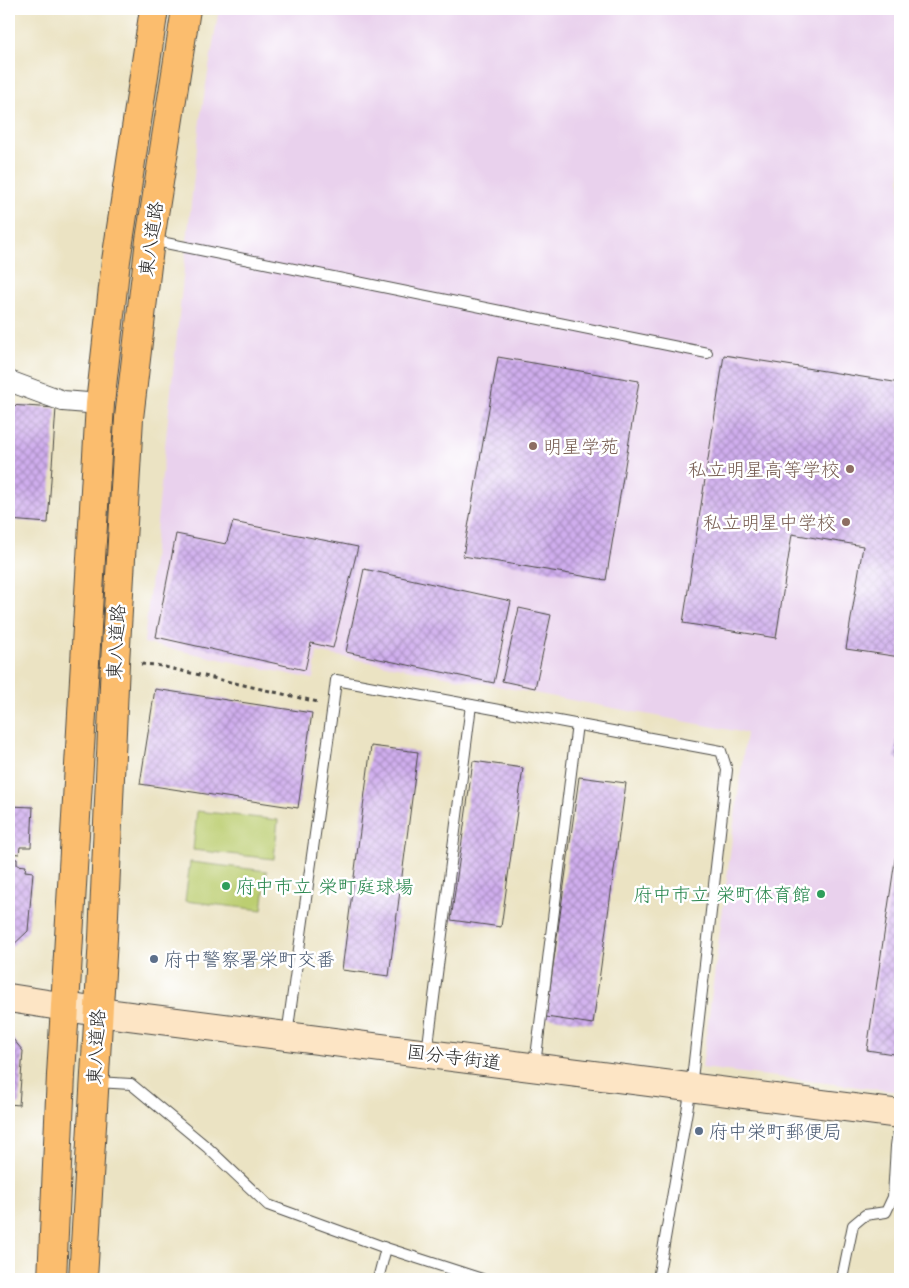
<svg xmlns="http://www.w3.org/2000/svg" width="909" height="1288" font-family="'Shantell Sans','Klee One',sans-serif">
<defs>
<pattern id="building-cross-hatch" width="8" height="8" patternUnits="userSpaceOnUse" patternTransform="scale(1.25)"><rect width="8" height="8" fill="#d0aeee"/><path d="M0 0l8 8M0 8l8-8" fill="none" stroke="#a98ec1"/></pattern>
</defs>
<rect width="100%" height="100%" fill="#fff"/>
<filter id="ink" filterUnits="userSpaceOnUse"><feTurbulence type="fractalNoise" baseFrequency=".02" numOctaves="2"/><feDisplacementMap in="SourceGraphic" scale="10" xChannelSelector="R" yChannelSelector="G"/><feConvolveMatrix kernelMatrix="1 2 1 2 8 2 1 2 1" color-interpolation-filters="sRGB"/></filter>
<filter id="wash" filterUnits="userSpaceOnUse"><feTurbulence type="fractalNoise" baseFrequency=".0096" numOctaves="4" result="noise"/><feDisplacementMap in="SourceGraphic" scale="20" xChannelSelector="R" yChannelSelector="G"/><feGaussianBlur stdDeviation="1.12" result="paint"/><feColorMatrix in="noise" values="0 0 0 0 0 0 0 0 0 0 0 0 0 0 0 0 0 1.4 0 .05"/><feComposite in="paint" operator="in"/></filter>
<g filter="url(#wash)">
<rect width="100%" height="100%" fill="#ebe3c3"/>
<polygon fill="#e9d1ed" points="219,9 900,9 900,1092 702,1068 746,733 317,652 313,679 144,643 200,120"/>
<g fill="#bcce71" stroke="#747c4e">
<polygon points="197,811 278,820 274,859 193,850"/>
<polygon points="190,862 267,871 262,910 185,901"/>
</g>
<g id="blocks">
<g fill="url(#building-cross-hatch)">
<polygon points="724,355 900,383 900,657 846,649 863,546 792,534 776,638 683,623"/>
<polygon points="498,357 639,381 606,580 463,556"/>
<polygon points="9,405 56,408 48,523 9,520"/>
<polygon points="233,522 358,547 333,648 311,643 305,670 156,637 176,534 226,544"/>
<polygon points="364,569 511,601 494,683 346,652"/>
<polygon points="519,608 551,615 535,688 502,681"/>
<polygon points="155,689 312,713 298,808 140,784"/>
<polygon points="899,726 900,726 900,759 894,758"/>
<polygon points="371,746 418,752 389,976 342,970"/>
<polygon points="473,761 523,768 501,927 451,920"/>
<polygon points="579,777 626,783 593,1024 546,1017"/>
<polygon points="9,806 33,807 31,847 20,847 19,854 9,853"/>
<polygon points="899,833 900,833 900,1055 867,1050"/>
<polygon points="9,858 17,859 17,865 26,866 25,871 33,872 28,931 9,949"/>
<polygon points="9,1039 13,1039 23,1051 19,1105 9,1104"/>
</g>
</g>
</g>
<g filter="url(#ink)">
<use href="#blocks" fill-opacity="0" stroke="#484742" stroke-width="1"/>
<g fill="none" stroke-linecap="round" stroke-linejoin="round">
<defs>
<g id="service">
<polyline points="151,240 707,353"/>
<polyline points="287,1035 333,705 336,680 721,751 727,770 691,1088 658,1279"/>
<polyline points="427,1053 471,705"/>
<polyline points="535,1065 577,724"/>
<polyline points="96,1082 131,1084 208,1148 268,1205 386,1248 482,1279"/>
<polyline points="378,1279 386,1248"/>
<polyline points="842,1279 853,1225 865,1215 886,1212 893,1197 896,1146 900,1117"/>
</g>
<polyline id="minor" points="9,381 63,401 100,404"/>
<polyline id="secondary" points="9,998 98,1012 900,1114"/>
<g id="primary">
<polyline points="52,1279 61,1075 100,404 116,261 154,9"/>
<polyline points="83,1279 103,938 115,663 129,418 150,240 186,9"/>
</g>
</defs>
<use href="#service" stroke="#484742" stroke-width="12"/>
<use href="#minor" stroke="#484742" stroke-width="22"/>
<use href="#secondary" stroke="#484742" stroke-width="30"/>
<use href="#primary" stroke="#484742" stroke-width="30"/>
<polyline stroke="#484742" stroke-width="3" stroke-dasharray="4 4" stroke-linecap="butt" points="141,664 156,665 318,702"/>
<use href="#service" stroke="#fff" stroke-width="10"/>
<use href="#minor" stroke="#fff" stroke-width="20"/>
<use href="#secondary" stroke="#fde5c5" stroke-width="28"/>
<use href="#primary" stroke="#fbbd6e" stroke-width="28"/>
</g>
</g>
<g fill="#8d6e63" stroke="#fff" stroke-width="2">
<circle cx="533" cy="446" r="5"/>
<circle cx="850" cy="469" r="5"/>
<circle cx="846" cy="522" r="5"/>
</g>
<g fill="#2e9e5b" stroke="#fff" stroke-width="2">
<circle cx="226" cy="886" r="5"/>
<circle cx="821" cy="894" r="5"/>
</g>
<g fill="#5c6f8a" stroke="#fff" stroke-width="2">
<circle cx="154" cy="959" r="5"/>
<circle cx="699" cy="1131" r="5"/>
</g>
<g text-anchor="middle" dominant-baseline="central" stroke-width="5" stroke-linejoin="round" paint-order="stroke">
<g font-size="19" fill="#2b2b2b" stroke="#fff">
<text transform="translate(151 239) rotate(-82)">東八道路</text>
<text transform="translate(116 642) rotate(-87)">東八道路</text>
<text transform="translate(96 1047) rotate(-87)">東八道路</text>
<text transform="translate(454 1057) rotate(7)">国分寺街道</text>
</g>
<g font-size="19" fill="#785e54" stroke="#fff" text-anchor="end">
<text x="543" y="446" text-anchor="start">明星学苑</text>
<text x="840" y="469">私立明星高等学校</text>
<text x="836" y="522">私立明星中学校</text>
</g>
<g font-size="19" fill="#27864d" stroke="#fff" text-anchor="start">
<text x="236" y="886">府中市立 栄町庭球場</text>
<text x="811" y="894" text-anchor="end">府中市立 栄町体育館</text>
</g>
<g font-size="19" fill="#4e5e75" stroke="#fff" text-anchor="start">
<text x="164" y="959">府中警察署栄町交番</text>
<text x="709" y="1131">府中栄町郵便局</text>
</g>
</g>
<rect width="909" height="1288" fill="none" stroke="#fff" stroke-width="30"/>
</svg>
